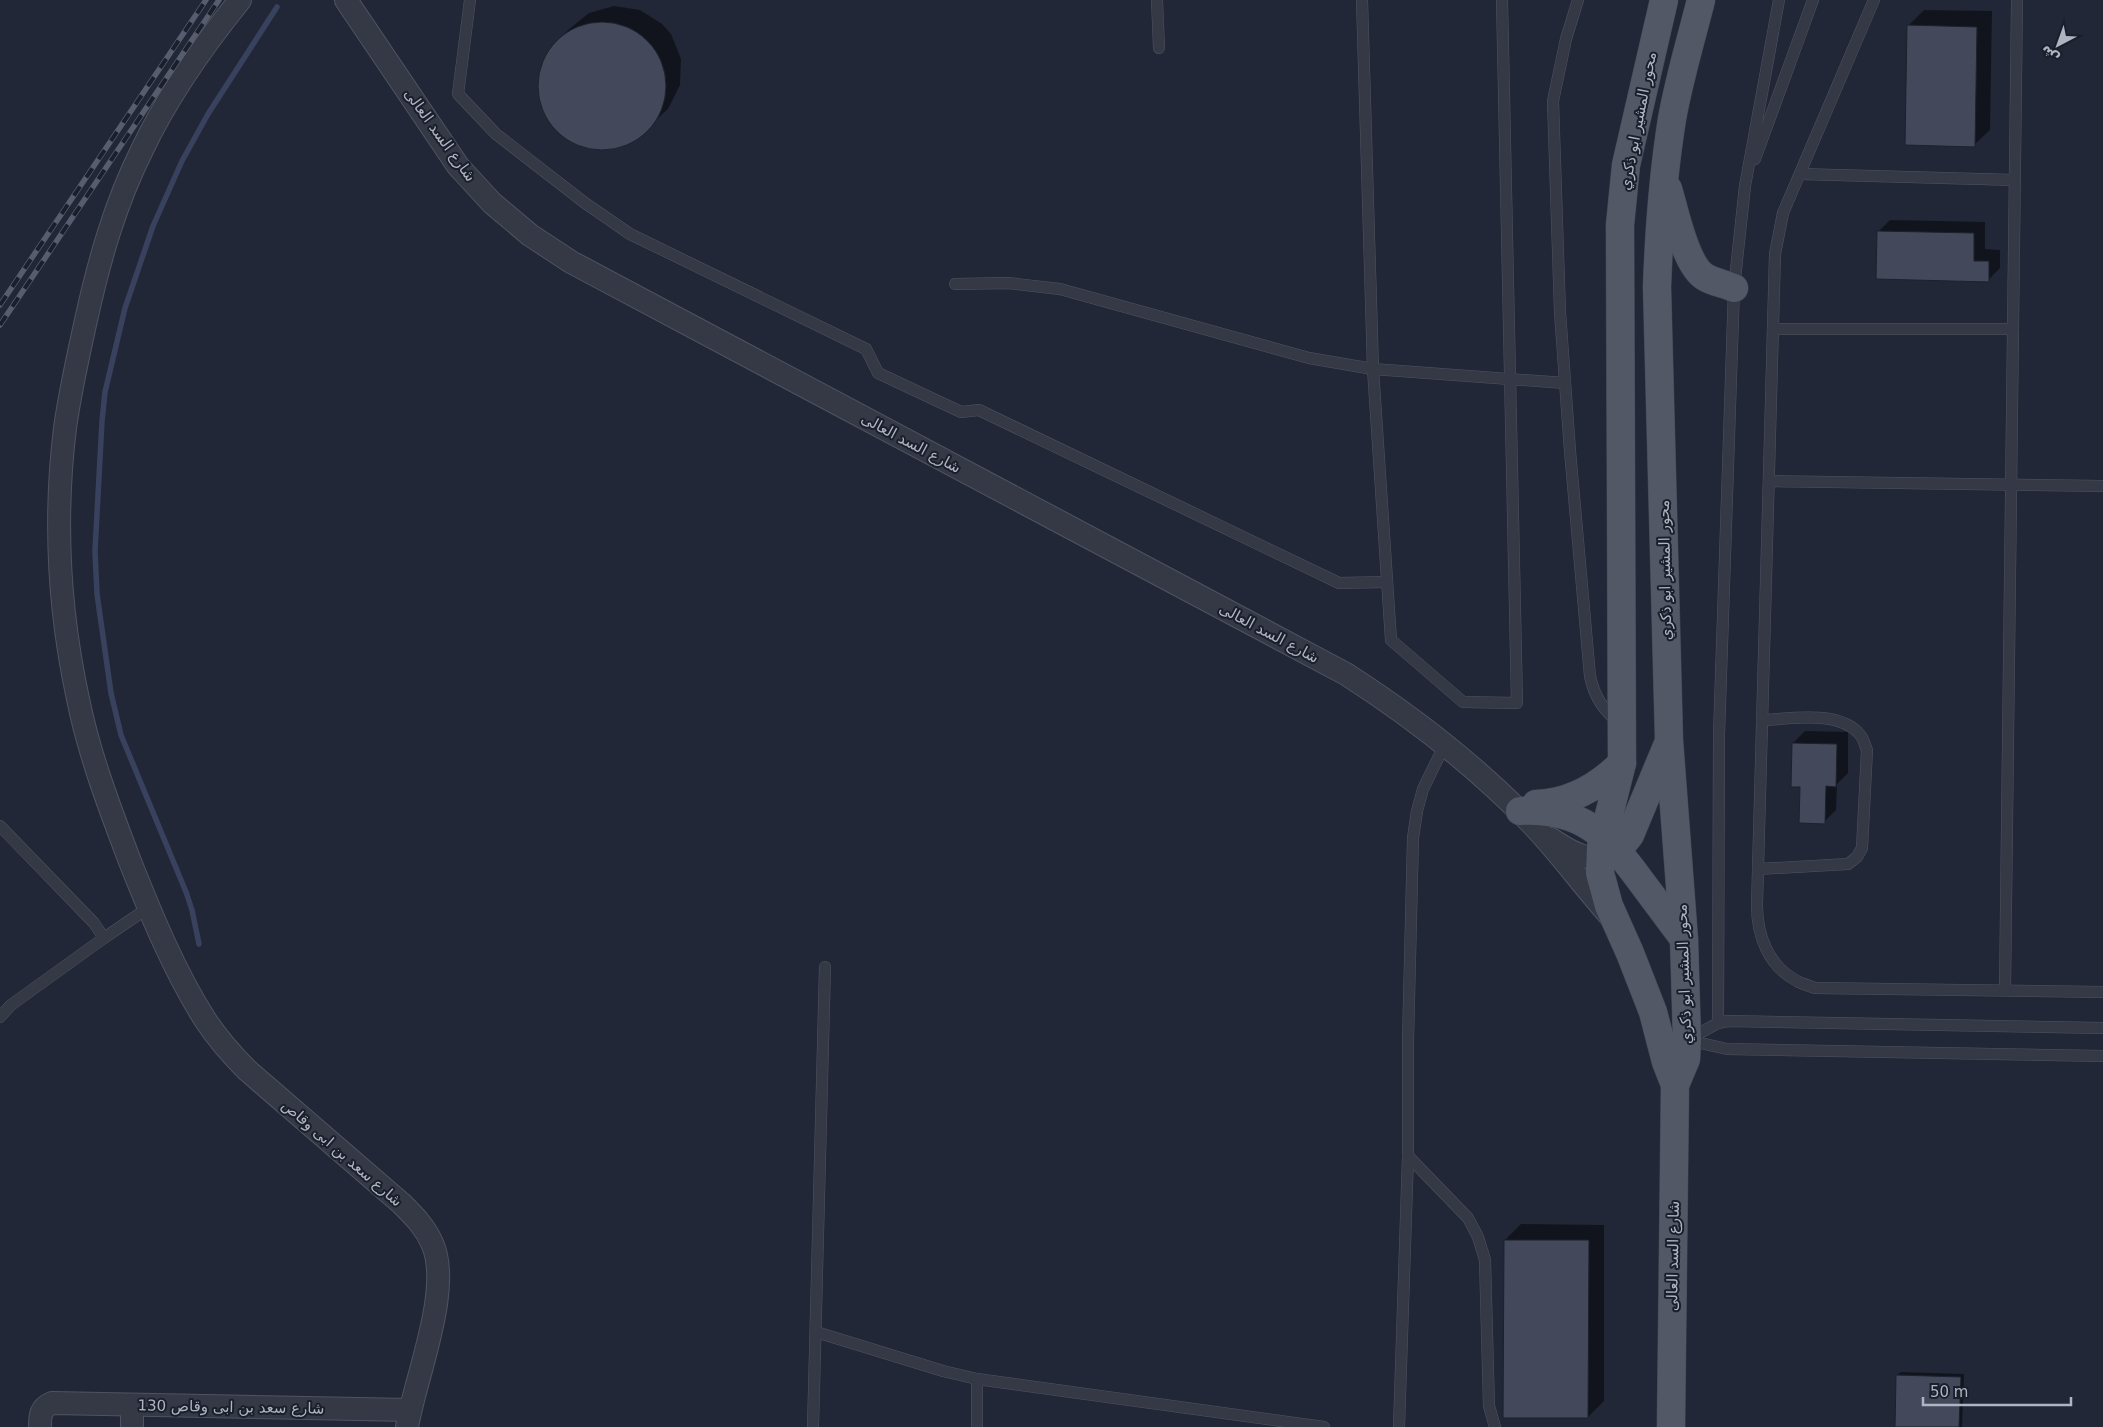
<svg xmlns="http://www.w3.org/2000/svg" width="2103" height="1427" font-family="'DejaVu Sans','Noto Sans Arabic',sans-serif">
<rect width="100%" height="100%" fill="#212736"/>
<g fill="#0007">
<polygon points="614,6 640,10 662,24 671,34 681,59 680,85 668,109 631,142 606,149 580,146 557,132 549,122 539,97 540,70 552,47 568,30 589,13"/>
<polygon points="1924,10 1992,11 1990,130 1974,145 1908,26"/>
<polygon points="1890,220 1985,222 1985,249 2000,250 2000,268 1988,280 1878,232"/>
<polygon points="1805,731 1848,732 1848,773 1837,784 1836,810 1824,822 1801,786 1793,743"/>
<polygon points="1521,1224 1604,1225 1604,1401 1588,1417 1505,1240"/>
<polygon points="1901,1372 1964,1374 1962,1427 1896,1427 1897,1375"/>
</g>
<g fill="none" stroke-linecap="round" stroke-linejoin="round">
<polyline stroke="#38425e" stroke-width="5.5" points="199,944 192,910 186,892 121,735 111,693 97,594 95,551 102,421 105,392 125,308 153,226 182,161 208,114 277,7"/>
</g>
<g fill="#43495b" stroke="#1c212d">
<circle cx="602" cy="86" r="64"/>
<polygon points="1907,25 1977,27 1975,147 1905,145"/>
<polygon points="1877,231 1974,233 1974,261 1989,261 1989,282 1876,279"/>
<polygon points="1792,743 1837,744 1836,787 1826,786 1825,824 1799,823 1800,787 1791,787"/>
<polygon points="1504,1240 1589,1240 1588,1418 1503,1418"/>
<polygon points="1896,1375 1961,1377 1959,1427 1895,1427"/>
</g>
<g fill="none" stroke-linecap="round" stroke-linejoin="round">
<defs>
<g id="service">
<polyline points="470,0 458,94 496,134 585,203 630,234 866,349 878,373 961,412 979,410 1339,583 1387,582"/>
<polyline points="1157,0 1159,48"/>
<polyline points="1362,0 1373,369 1391,640 1463,702 1517,703 1502,0"/>
<path d="M1578 0 1566 39 1553 101 1560 312 1570 451 1590 676C1594 696 1603 711 1620 723"/>
<path d="M1874 0 1783 213 1775 254 1757 905C1757 935 1768 966 1797 981 1802 984 1810 986 1815 988L2103 992"/>
<polyline points="1755,159 1813,0"/>
<polyline points="1800,174 2015,180"/>
<polyline points="955,284 1008,283 1060,289 1309,358 1373,369 1565,383"/>
<polyline points="1773,329 2013,329"/>
<polyline points="1769,481 2103,486"/>
<polyline points="1445,744 1423,789 1417,811 1413,838 1408,1041 1408,1156 1468,1218 1478,1237 1485,1260 1489,1406 1495,1427"/>
<polyline points="0,826 94,923 104,938 148,908"/>
<path d="M1758 869 1848 864 1857 857 1862 848 1867 750C1865 746 1864 740 1861 736 1841 709 1791 719 1762 720"/>
<polyline points="2005,990 2017,0"/>
<polyline points="0,1017 11,1005 104,938"/>
<polyline points="1718,1023 1719,735 1734,288 1745,186 1779,0"/>
<polyline points="1689,1039 1718,1023 1728,1021 2103,1028"/>
<polyline points="1687,1040 1727,1049 2103,1056"/>
<polyline points="816,1332 943,1371 977,1379 1324,1427"/>
<polyline points="813,1427 825,967"/>
<polyline points="977,1427 977,1379"/>
<polyline points="1399,1427 1408,1156"/>
</g>
<g id="minor">
<path d="M240 0C202 47 168 95 142 150 115 204 99 261 86 320 78 356 70 392 65 428 54 518 59 611 78 699 89 754 109 806 129 859 150 912 175 973 206 1021 218 1039 232 1055 247 1070L402 1204C414 1216 425 1227 432 1243 453 1288 415 1378 407 1427"/>
<path d="M346 0 458 166 492 203 530 235 571 262 1346 674C1413 717 1476 766 1532 824 1560 853 1584 887 1611 917"/>
<path d="M1551 839C1570 852 1593 866 1615 852"/>
<path d="M40 1427C40 1416 40 1408 52 1403L410 1410"/>
<polyline points="132,1427 132,1405"/>
</g>
<g id="primary">
<polyline points="1664,0 1626,165 1620,225 1622,763 1601,847 1600,873 1609,906 1630,953 1653,1012 1666,1062 1675,1085"/>
<path d="M1668 189C1675 211 1685 265 1705 277 1713 282 1725 284 1734 288"/>
<path d="M1536 804C1570 803 1598 787 1622 763"/>
<path d="M1520 811C1582 808 1606 834 1640 880 1655 900 1670 920 1684 939"/>
<polyline points="1618,850 1630,835 1667,746"/>
<path d="M1671 1427 1675 1085 1686 1059 1687 1040 1684 939 1669 740 1657 287C1659 231 1663 175 1672 119 1679 79 1691 40 1701 0"/>
</g>
</defs>
<use href="#service" stroke="#4f5461" stroke-width="12"/>
<use href="#minor" stroke="#4f5461" stroke-width="24"/>
<use href="#primary" stroke="#3e4350" stroke-width="29"/>
<use href="#service" stroke="#353946" stroke-width="11"/>
<use href="#minor" stroke="#353946" stroke-width="22"/>
<use href="#primary" stroke="#535867" stroke-width="28"/>
<defs>
<g id="rail">
<polyline points="0,305 206,0"/>
<polyline points="0,325 219,0"/>
</g>
</defs>
<use href="#rail" stroke="#575d6d" stroke-width="5.5"/>
<use href="#rail" stroke="#1a1f2b" stroke-width="4" stroke-dasharray="11" stroke-linecap="butt"/>
</g>
<g text-anchor="middle" dominant-baseline="central" stroke-width="4" stroke-linejoin="round" paint-order="stroke">
<g font-size="15" fill="#afb4c3" stroke="#1a1f2b">
<text transform="translate(1638 121) rotate(-79)">محور المشير ابو ذكري</text>
<text transform="translate(440 135) rotate(54)">شارع السد العالى</text>
<text transform="translate(911 443) rotate(28)">شارع السد العالى</text>
<text transform="translate(1665 570) rotate(-91)">محور المشير ابو ذكري</text>
<text transform="translate(1269 633) rotate(28)">شارع السد العالى</text>
<text transform="translate(1684 974) rotate(-92)">محور المشير ابو ذكري</text>
<text transform="translate(342 1153) rotate(41)">شارع سعد بن ابى وقاص</text>
<text transform="translate(1673 1256) rotate(-89)">شارع السد العالى</text>
<text transform="translate(231 1407) rotate(1)">شارع سعد بن ابى وقاص 130</text>
</g>
</g>
<g transform="translate(2058 45) rotate(221)" stroke="#1a1f2b" stroke-width="4" paint-order="stroke">
<path d="M0-4L9 19L0 12L-9 19Z" fill="#afb4c3"/>
<text y="-8" font-size="14" font-weight="bold" text-anchor="middle" fill="#afb4c3">ش</text>
</g>
<path d="M1923 1397v8h148v-8" fill="none" stroke="#afb4c3" stroke-width="2.5"/>
<text x="1930" y="1397" font-size="15" fill="#afb4c3" stroke="#1a1f2b" stroke-width="4" paint-order="stroke">50 m</text>
</svg>
